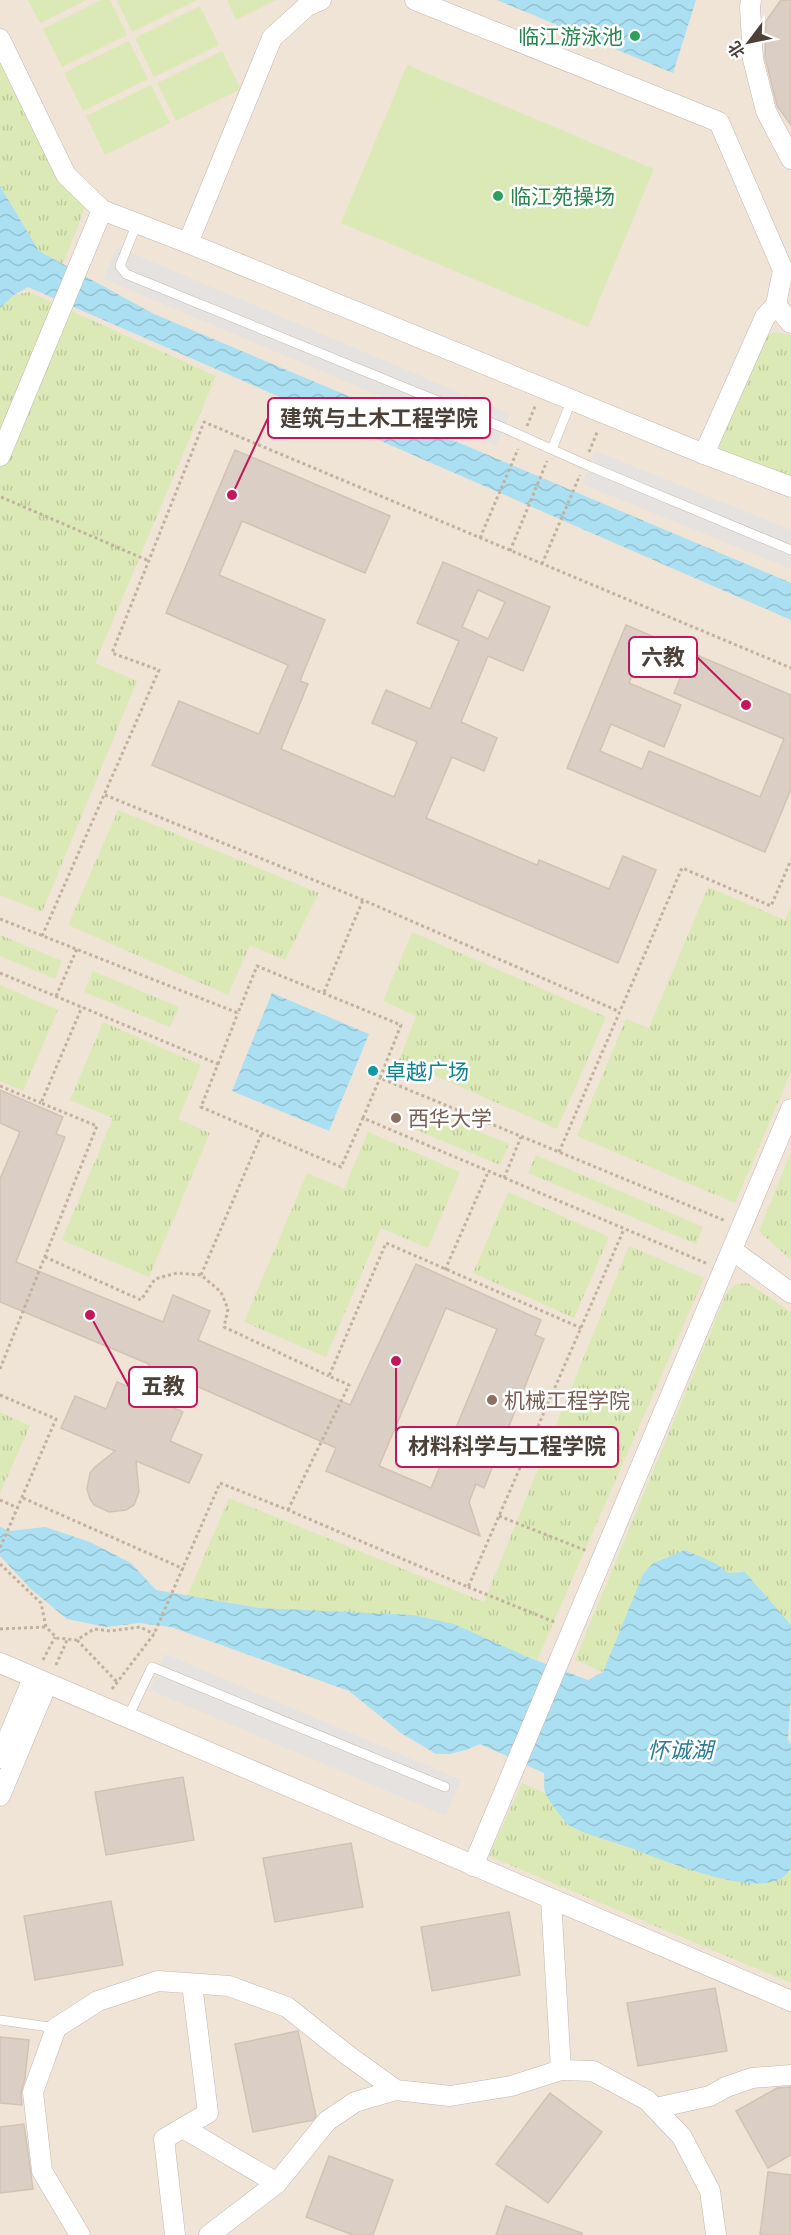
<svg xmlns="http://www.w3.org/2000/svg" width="791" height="2235" font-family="Helvetica,'Noto Sans SC',sans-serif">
<defs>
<pattern id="grass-tufts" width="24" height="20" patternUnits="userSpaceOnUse" patternTransform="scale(1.5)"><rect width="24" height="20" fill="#dbe9b6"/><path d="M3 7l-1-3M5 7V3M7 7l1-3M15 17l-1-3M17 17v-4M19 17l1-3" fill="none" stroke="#bdc99d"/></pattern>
<pattern id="water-waves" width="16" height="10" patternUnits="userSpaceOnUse" patternTransform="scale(1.5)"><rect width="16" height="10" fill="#aae0f1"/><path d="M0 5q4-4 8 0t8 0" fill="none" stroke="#94c1cf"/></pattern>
</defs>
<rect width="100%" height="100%" fill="#f6f1ec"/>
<rect fill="#efe4d6" x="0" y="0" width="791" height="2235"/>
<g fill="url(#grass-tufts)">
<polygon points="0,59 85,207 63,264 39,251 0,186"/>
<polygon points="29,292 216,376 95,663 137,681 42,912 0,895 0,308 14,295"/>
<polygon points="775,332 791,335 791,479 718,449 766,336"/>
<polygon points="118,810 319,893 285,960 250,945 228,995 68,925"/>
<polygon points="708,887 785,920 791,906 791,1072 735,1203 577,1136 626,1019 649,1028"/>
<polygon points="412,932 606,1017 557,1129 399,1060 416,1016 383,1001"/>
<polygon points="0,935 62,961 55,979 0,956"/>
<polygon points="93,971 179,1007 170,1027 84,992"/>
<polygon points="0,985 58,1010 23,1091 0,1081"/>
<polygon points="103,1022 201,1065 178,1119 210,1133 149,1277 62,1240 113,1118 70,1100"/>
<polygon points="423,1108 509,1144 500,1165 414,1129"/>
<polygon points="368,1132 460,1172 428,1248 381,1228 326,1357 244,1322 307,1173 344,1189"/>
<polygon points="791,1152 791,1260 759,1231"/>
<polygon points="536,1155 703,1227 696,1244 528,1173"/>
<polygon points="508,1192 609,1237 574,1318 473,1273"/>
<polygon points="629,1246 704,1278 537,1660 526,1656 187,1596 229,1498 484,1602"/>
<polygon points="748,1283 791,1312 791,1625 745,1572 728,1573 717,1564 667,1556 653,1563 643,1574 603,1672 575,1660 727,1292 736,1284"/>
<polygon points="0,1412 30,1426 0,1493"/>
<polygon points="522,1783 545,1793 569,1826 715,1877 760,1884 789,1872 791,1867 791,1983 489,1856"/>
</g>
<g fill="#dbe9b6">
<polygon points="28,0 86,0 40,23"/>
<polygon points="101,0 110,0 127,35 62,67 43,29"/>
<polygon points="117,0 197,0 132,32"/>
<polygon points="227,0 276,0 236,20"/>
<polygon points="200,6 219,45 154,77 135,38"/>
<polygon points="129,41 148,79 83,111 64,73"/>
<polygon points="222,51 241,89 176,121 157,83"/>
<polygon points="407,65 654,169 588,327 341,223"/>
<polygon points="151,85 170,123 105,155 86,116"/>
</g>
<g fill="#e5e2e0">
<polygon points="117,247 510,414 496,445 104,279"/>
<polygon points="595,451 791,530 791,569 582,484"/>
<polygon points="165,1654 461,1780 446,1816 150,1690"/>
</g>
<g fill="url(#water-waves)">
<polygon points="497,0 696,0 673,73"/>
<polygon points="0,186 39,251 154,314 791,583 791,620 28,287 14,295 0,308"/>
<polygon points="272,993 369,1034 329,1131 232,1091"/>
<path d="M0 1527 10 1531 45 1527 90 1542 131 1563 156 1590 259 1608 413 1615 454 1624 525 1656 588 1680 603 1672 643 1574 653 1563 685 1550 717 1564 728 1573 745 1572 791 1625V1693L788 1739 791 1745V1867C775 1910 654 1856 625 1846 613 1842 576 1831 569 1825 564 1822 546 1797 545 1792 543 1786 545 1779 544 1773L480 1744 466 1750 449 1754H436L401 1733 349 1691 171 1627 139 1623 106 1627 67 1619 31 1589 0 1556Z"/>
</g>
<g fill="#dbcec4" stroke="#d3c2b4" stroke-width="1.5" fill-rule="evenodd">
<polygon points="781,0 791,0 791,125 777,106 765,57 766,21"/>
<path d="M235 450 390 516 365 573 242 521 219 575 325 620 300 681 308 684 281 749 394 797 417 742 372 723 386 690 430 709 459 641 417 623 443 562 550 607 523 671 488 656 461 722 497 738 484 771 452 757 426 818 537 865 539 860 609 889 623 856 656 870 618 963 152 765 179 701 259 734 288 665 166 613ZM478 590 505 602 488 639 462 627Z"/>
<path d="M626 625 791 695V789L765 852 567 768ZM640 656 682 674 674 693 784 739 760 797 649 751 642 769 600 751 611 724 664 747 681 705 629 683Z"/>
<path d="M0 1090 63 1117 56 1134 65 1137 16 1262 163 1322 173 1295 210 1311 198 1340 350 1405 416 1264 541 1320 535 1335 544 1339 484 1488 476 1484 469 1502 480 1536 326 1471 336 1448 174 1376 162 1403 183 1412 170 1441 202 1455 189 1483 136 1461 139 1492 134 1505 126 1510 109 1512 94 1505 90 1499 87 1489 90 1473 95 1467 115 1451 61 1428 75 1396 106 1409 117 1382 138 1391 149 1364 0 1302V1179L20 1132 0 1123ZM446 1308 497 1329 431 1488 379 1466Z"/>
<polygon points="183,1777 194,1840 106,1855 95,1792"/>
<polygon points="351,1843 363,1907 275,1922 263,1858"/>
<polygon points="111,1901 123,1965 35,1980 24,1916"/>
<polygon points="509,1912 520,1975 432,1991 421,1927"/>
<polygon points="715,1988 727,2051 638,2066 627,2003"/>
<polygon points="298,2031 316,2116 313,2120 253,2132 235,2044"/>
<polygon points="0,2037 29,2040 25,2078 21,2093 22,2105 0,2103"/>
<polygon points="791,2087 791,2155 768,2168 736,2111 777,2088"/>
<polygon points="550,2093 602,2132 548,2203 496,2164"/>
<polygon points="24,2124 33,2189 0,2193 0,2127"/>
<polygon points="329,2156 393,2180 373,2235 353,2235 306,2217"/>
<polygon points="768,2172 791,2175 791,2235 760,2235"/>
<polygon points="506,2206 582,2233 582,2235 496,2235"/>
</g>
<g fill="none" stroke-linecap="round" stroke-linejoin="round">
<defs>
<g id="lane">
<polyline points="137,223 120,266 126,274 504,428 589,466 791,550"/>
<polyline points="552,449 572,399"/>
<polyline points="128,1717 152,1667 445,1787"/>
<polyline points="0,2020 56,2028"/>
</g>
<g id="street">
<polyline points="415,0 719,122 783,270 776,305 765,317 704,454"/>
<polyline points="751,0 750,7 753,59 766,111 791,159"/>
<polyline points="0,39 66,175 102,210 188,243 704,454 791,487"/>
<polyline points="188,243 272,38 307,6 321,0"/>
<polyline points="776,305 791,323"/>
<polyline points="0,456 102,210"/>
<polyline points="732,1250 791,1293"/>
<polyline points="0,1663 791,2001"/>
<polyline points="0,1758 33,1678"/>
<polyline points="0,1796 47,1684"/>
<polyline points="473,1866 791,1109"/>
<polyline points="551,1899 561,2070"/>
<polyline points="656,2108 710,2096 726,2087 752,2078 791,2075"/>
<polyline points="183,2128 277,2183"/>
<polyline points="80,2235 42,2171 33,2092 56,2028 98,2001 158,1981 229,1986 287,2007 346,2054 396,2090 450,2096 511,2086 561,2070 593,2071 647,2100 682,2137 710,2191 716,2235"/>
<polyline points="175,2235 164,2139 208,2113 192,1984"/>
<polyline points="209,2235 277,2183 327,2121 355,2102 396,2090"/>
</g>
</defs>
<use href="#lane" stroke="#c2b7ae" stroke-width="10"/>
<use href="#street" stroke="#c2b7ae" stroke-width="21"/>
<g stroke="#c3b19f" stroke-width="3" stroke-dasharray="3 3" stroke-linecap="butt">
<polyline points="527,426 536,404"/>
<polyline points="589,452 598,430"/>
<polyline points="1,497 149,561"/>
<polyline points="480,538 518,449"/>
<polyline points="510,551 547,461"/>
<polyline points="542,564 580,475"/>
<polyline points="105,795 363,900 618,1011"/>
<polyline points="0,919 238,1013 257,966 401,1025 380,1078 726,1221"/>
<polyline points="42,936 159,670 112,653 204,422 791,668"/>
<polyline points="0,973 218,1064 201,1107 341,1167 363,1118 708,1264"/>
<polyline points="324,992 363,900"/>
<polyline points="56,996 77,949"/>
<polyline points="218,1064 238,1013"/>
<polyline points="0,1086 41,1103"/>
<polyline points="363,1118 380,1078"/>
<polyline points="559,1152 682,868 771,906 791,860"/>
<polyline points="504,1178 521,1137"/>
<polyline points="45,1257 141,1300 155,1279 177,1273 201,1275 221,1292 228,1309 224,1327 329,1376"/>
<polyline points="445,1270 488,1172"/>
<polyline points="201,1275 262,1133"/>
<polyline points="0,1369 97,1126 41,1103 82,1007"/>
<polyline points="0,1395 56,1419 0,1548"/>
<polyline points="23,1498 184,1569"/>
<polyline points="0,1500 18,1508"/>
<polyline points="288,1510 349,1385 329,1376 386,1243 581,1328"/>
<polyline points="499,1516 587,1551"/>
<polyline points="0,1564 41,1603 46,1627 57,1638 77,1640 94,1629 110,1631 140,1627 154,1634"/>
<polyline points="468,1587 557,1623"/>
<polyline points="0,1629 46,1627"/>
<polyline points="77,1640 117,1682"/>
<polyline points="43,1660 55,1637"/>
<polyline points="56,1665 67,1640"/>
<polyline points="112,1689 154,1634 220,1483 288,1510 468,1587 624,1229"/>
</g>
<use href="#lane" stroke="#fff" stroke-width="9"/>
<use href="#street" stroke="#fff" stroke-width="20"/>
</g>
<g fill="#2e9e5b" stroke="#fff" stroke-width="2">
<circle cx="635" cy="36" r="6"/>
<circle cx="498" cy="196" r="6"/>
</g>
<circle fill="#0f9aa8" stroke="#fff" stroke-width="2" cx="373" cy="1071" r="6"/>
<g fill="#8d6e63" stroke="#fff" stroke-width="2">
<circle cx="396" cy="1118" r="6"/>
<circle cx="492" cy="1400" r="6"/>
</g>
<g text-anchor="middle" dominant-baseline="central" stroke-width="5" stroke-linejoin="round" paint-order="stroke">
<g font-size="21" fill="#27864d" stroke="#fff" text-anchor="end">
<text x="623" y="36">临江游泳池</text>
<text x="510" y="196" text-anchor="start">临江苑操场</text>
</g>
<g font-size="21" fill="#0d838f" stroke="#fff" text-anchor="start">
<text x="385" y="1071">卓越广场</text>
</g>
<g font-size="21" fill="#785e54" stroke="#fff" text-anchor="start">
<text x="408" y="1118">西华大学</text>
<text x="504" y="1400">机械工程学院</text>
</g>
<g font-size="22" font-style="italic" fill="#2b7b97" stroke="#fff">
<text x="680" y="1750">怀诚湖</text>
</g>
</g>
<path fill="none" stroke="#c2185b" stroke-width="2" d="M232 495L268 418M746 705L697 657M90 1315L129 1387M396 1361L396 1447"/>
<g fill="#c2185b" stroke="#fff" stroke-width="2">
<circle cx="232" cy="495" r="6"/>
<circle cx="746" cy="705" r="6"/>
<circle cx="90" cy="1315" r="6"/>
<circle cx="396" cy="1361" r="6"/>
</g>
<g fill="#fff" stroke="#c2185b" stroke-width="2">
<rect x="268" y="398" width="222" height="40" rx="6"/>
<rect x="629" y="637" width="68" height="40" rx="6"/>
<rect x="129" y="1367" width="68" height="40" rx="6"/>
<rect x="396" y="1427" width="222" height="40" rx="6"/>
</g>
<g font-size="22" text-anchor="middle" font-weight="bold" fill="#4b4139">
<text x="379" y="426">建筑与土木工程学院</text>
<text x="663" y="665">六教</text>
<text x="163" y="1394">五教</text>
<text x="507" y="1454">材料科学与工程学院</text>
</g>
<g transform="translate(749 42) rotate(238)" stroke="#ffffff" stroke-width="4.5" paint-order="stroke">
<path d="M0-4.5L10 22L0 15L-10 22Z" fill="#4b4139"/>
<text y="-9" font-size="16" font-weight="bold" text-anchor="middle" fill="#4b4139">北</text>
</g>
</svg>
